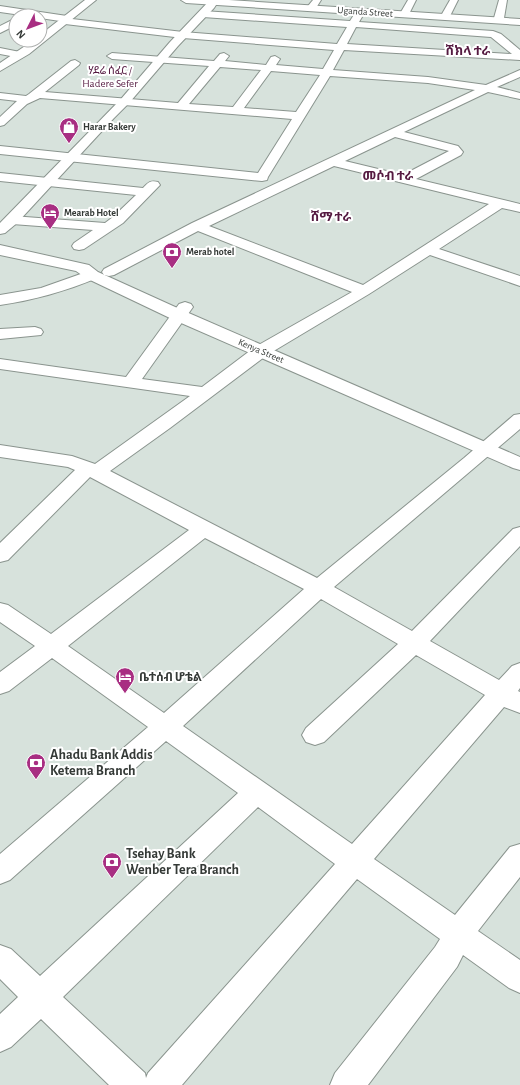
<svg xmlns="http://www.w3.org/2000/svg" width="520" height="1085" font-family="'Alegreya Sans','Noto Sans Ethiopic',sans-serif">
<rect width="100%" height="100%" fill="#d7e2dc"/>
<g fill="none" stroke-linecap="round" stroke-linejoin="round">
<defs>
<g id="street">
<polygon points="313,0 321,0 316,8 313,9 308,6"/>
<polygon points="408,0 416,0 409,14 406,15 401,12"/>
<polygon points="450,0 458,0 450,16 444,16 442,14"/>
<polygon points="499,0 507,0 504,18 499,21 494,18"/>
<path d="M0 6 67 16 72 19 183 32 337 44 347 27 203 17 198 14 203 11 350 21 357 10 360 9 365 12 359 22 493 31 501 34 520 50V60L344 50 333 70 428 77 486 85 520 70V77L497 87 520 93V99L488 92 404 132 458 146 463 152 461 155 416 179 520 204V212L502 208 439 249 520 276V286L430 255 369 294 267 355 170 428 110 471 317 578 464 458 514 415 520 414V429L334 587 412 631 513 529 520 527V546L430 641 499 680 512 666 520 663V688L518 691 520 692V713L504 707 374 859 455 915 510 847 520 844V877L478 931 520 960V993L509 988 463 955 457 967 368 1085H330L335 1073 435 947 440 939 357 879 182 1085H109L41 1019 11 1047 0 1052V1014L18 997 0 979V945L11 949 40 976 238 793 166 741 10 880 0 884V854L148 727 52 658 9 691 0 694V672L35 646 0 622V603L8 605 51 634 189 530 90 477 8 560 0 562V543L75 470 68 467 0 457V445L72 456 95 464 190 396 0 369V359L126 377 179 304 185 302 191 304 193 307 142 379 202 387 255 347 352 292 198 231 114 275 109 276 104 275 102 272 104 269 192 223 475 90 428 83 330 76 268 177 267 180 262 181 0 154V146L258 173 292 119 40 98 27 104 4 125 0 126V117L17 101 0 99V93L26 96 29 94 71 61 75 60 80 63 79 65 45 92 178 103 209 66 112 59 107 56 112 53 214 61 220 54 224 53 229 56 225 61 266 65 271 57 275 56 280 59 276 65 323 69 334 50 183 38 65 24 60 21 40 18V16H28L0 12ZM356 27 491 37 512 54 347 44ZM220 67 261 70 233 107 189 104ZM271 71 320 75 296 112 244 108ZM395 137 449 151 403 175 345 161ZM334 166 489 204 363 285 209 226ZM205 538 304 589 164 713 68 646ZM321 599 398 644 306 728 302 735 306 742 315 745 324 742 416 655 485 695 352 844 183 726ZM258 807 335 864 148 1073 146 1078 145 1073 63 997Z"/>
<polygon points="16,18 16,25 0,33 0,26"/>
<polygon points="0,48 25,53 26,55 21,58 0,54"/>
<path d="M0 173 143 188C148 183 150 180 158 182L160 185 123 223 84 249 79 250 74 249 72 246 74 243 93 230 12 224 7 223 5 220 7 217 12 216 105 223 113 217 136 195 0 181Z"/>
<path d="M92 270 97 272 100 275 97 278C66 291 34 300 0 305V295L41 288Z"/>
<polygon points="35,327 41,329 43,332 41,335 0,339 0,329"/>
</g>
<g id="secondary">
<polygon points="85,0 96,0 29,54 0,71 0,63 34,40 40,40 40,35"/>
<polygon points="210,0 216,0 218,2 214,8 178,46 129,103 114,118 17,223 5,233 0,234 0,223 121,99 170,42"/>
<polygon points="0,245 89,265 98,272 184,311 520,457 520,470 513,468 172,319 86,278 76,271 0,255"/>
</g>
<polygon id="primary" points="181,0 229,0 520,19 520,25 186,3"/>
</defs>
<use href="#street" stroke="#8a948e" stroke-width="2"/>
<use href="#secondary" stroke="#8a948e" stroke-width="2"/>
<use href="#primary" stroke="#8a948e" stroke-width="2"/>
<use href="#street" fill="#fff" fill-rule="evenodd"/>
<use href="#secondary" fill="#fff" fill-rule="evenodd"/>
<use href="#primary" fill="#fff" fill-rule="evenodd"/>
</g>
<defs>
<symbol id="shop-pin" viewBox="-11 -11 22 30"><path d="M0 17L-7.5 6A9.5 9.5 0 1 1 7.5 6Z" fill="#a82e82" stroke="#fff"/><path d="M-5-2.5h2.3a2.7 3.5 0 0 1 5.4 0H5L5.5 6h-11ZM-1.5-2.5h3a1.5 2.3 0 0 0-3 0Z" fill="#fff"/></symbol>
<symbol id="hotel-pin" viewBox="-11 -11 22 30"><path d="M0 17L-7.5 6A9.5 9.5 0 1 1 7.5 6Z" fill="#a82e82" stroke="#fff"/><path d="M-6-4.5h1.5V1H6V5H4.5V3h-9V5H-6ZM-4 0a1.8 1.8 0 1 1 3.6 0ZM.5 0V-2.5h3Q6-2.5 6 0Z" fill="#fff"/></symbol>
<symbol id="bank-pin" viewBox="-11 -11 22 30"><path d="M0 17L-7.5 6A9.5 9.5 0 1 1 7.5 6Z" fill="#a82e82" stroke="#fff"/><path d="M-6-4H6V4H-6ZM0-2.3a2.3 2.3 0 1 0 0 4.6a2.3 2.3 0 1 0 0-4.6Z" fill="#fff"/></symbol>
</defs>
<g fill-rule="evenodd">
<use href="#shop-pin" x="58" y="116" width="22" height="30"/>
<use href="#hotel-pin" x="39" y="202" width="22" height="30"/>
<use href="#bank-pin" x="161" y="241" width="22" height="30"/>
<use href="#hotel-pin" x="114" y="666" width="22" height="30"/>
<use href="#bank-pin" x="25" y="752" width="22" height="30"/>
<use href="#bank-pin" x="101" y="851" width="22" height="30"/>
</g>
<g text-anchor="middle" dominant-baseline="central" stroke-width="4" stroke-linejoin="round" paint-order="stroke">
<g font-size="10" fill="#353a37" stroke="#fff">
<text transform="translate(365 12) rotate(4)">Uganda Street</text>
<text transform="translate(261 351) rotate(23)">Kenya Street</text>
</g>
<g font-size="10" font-weight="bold" fill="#353a37" stroke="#fff" text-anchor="start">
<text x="83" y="127">Harar Bakery</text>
<text x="64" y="213">Mearab Hotel</text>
<text x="186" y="252">Merab hotel</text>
</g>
<g font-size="11" fill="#551a41" stroke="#fff">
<text x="110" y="70">ሃደሬ ሰፈር /<tspan x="110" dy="13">Hadere Sefer</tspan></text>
</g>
<g font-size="12" font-weight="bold" fill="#353a37" stroke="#fff" text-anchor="start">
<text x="139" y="677">ቤተሰብ ሆቴል</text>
</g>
<g font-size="13" font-weight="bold" fill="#551a41" stroke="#fff">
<text x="468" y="51">ሸክላ ተራ</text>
<text x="388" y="176">መሶብ ተራ</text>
<text x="331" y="217">ሸማ ተራ</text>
</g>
<g font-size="14" font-weight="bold" fill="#353a37" stroke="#fff" text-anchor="start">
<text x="50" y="755">Ahadu Bank Addis<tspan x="50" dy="16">Ketema Branch</tspan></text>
<text x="126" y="854">Tsehay Bank<tspan x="126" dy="16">Wenber Tera Branch</tspan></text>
</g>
</g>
<g transform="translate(28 28) rotate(228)"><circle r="19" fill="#ffffff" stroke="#aeb0af"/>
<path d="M0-3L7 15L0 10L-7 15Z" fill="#a82e82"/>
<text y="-6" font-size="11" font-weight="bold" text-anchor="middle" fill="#353a37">N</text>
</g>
</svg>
